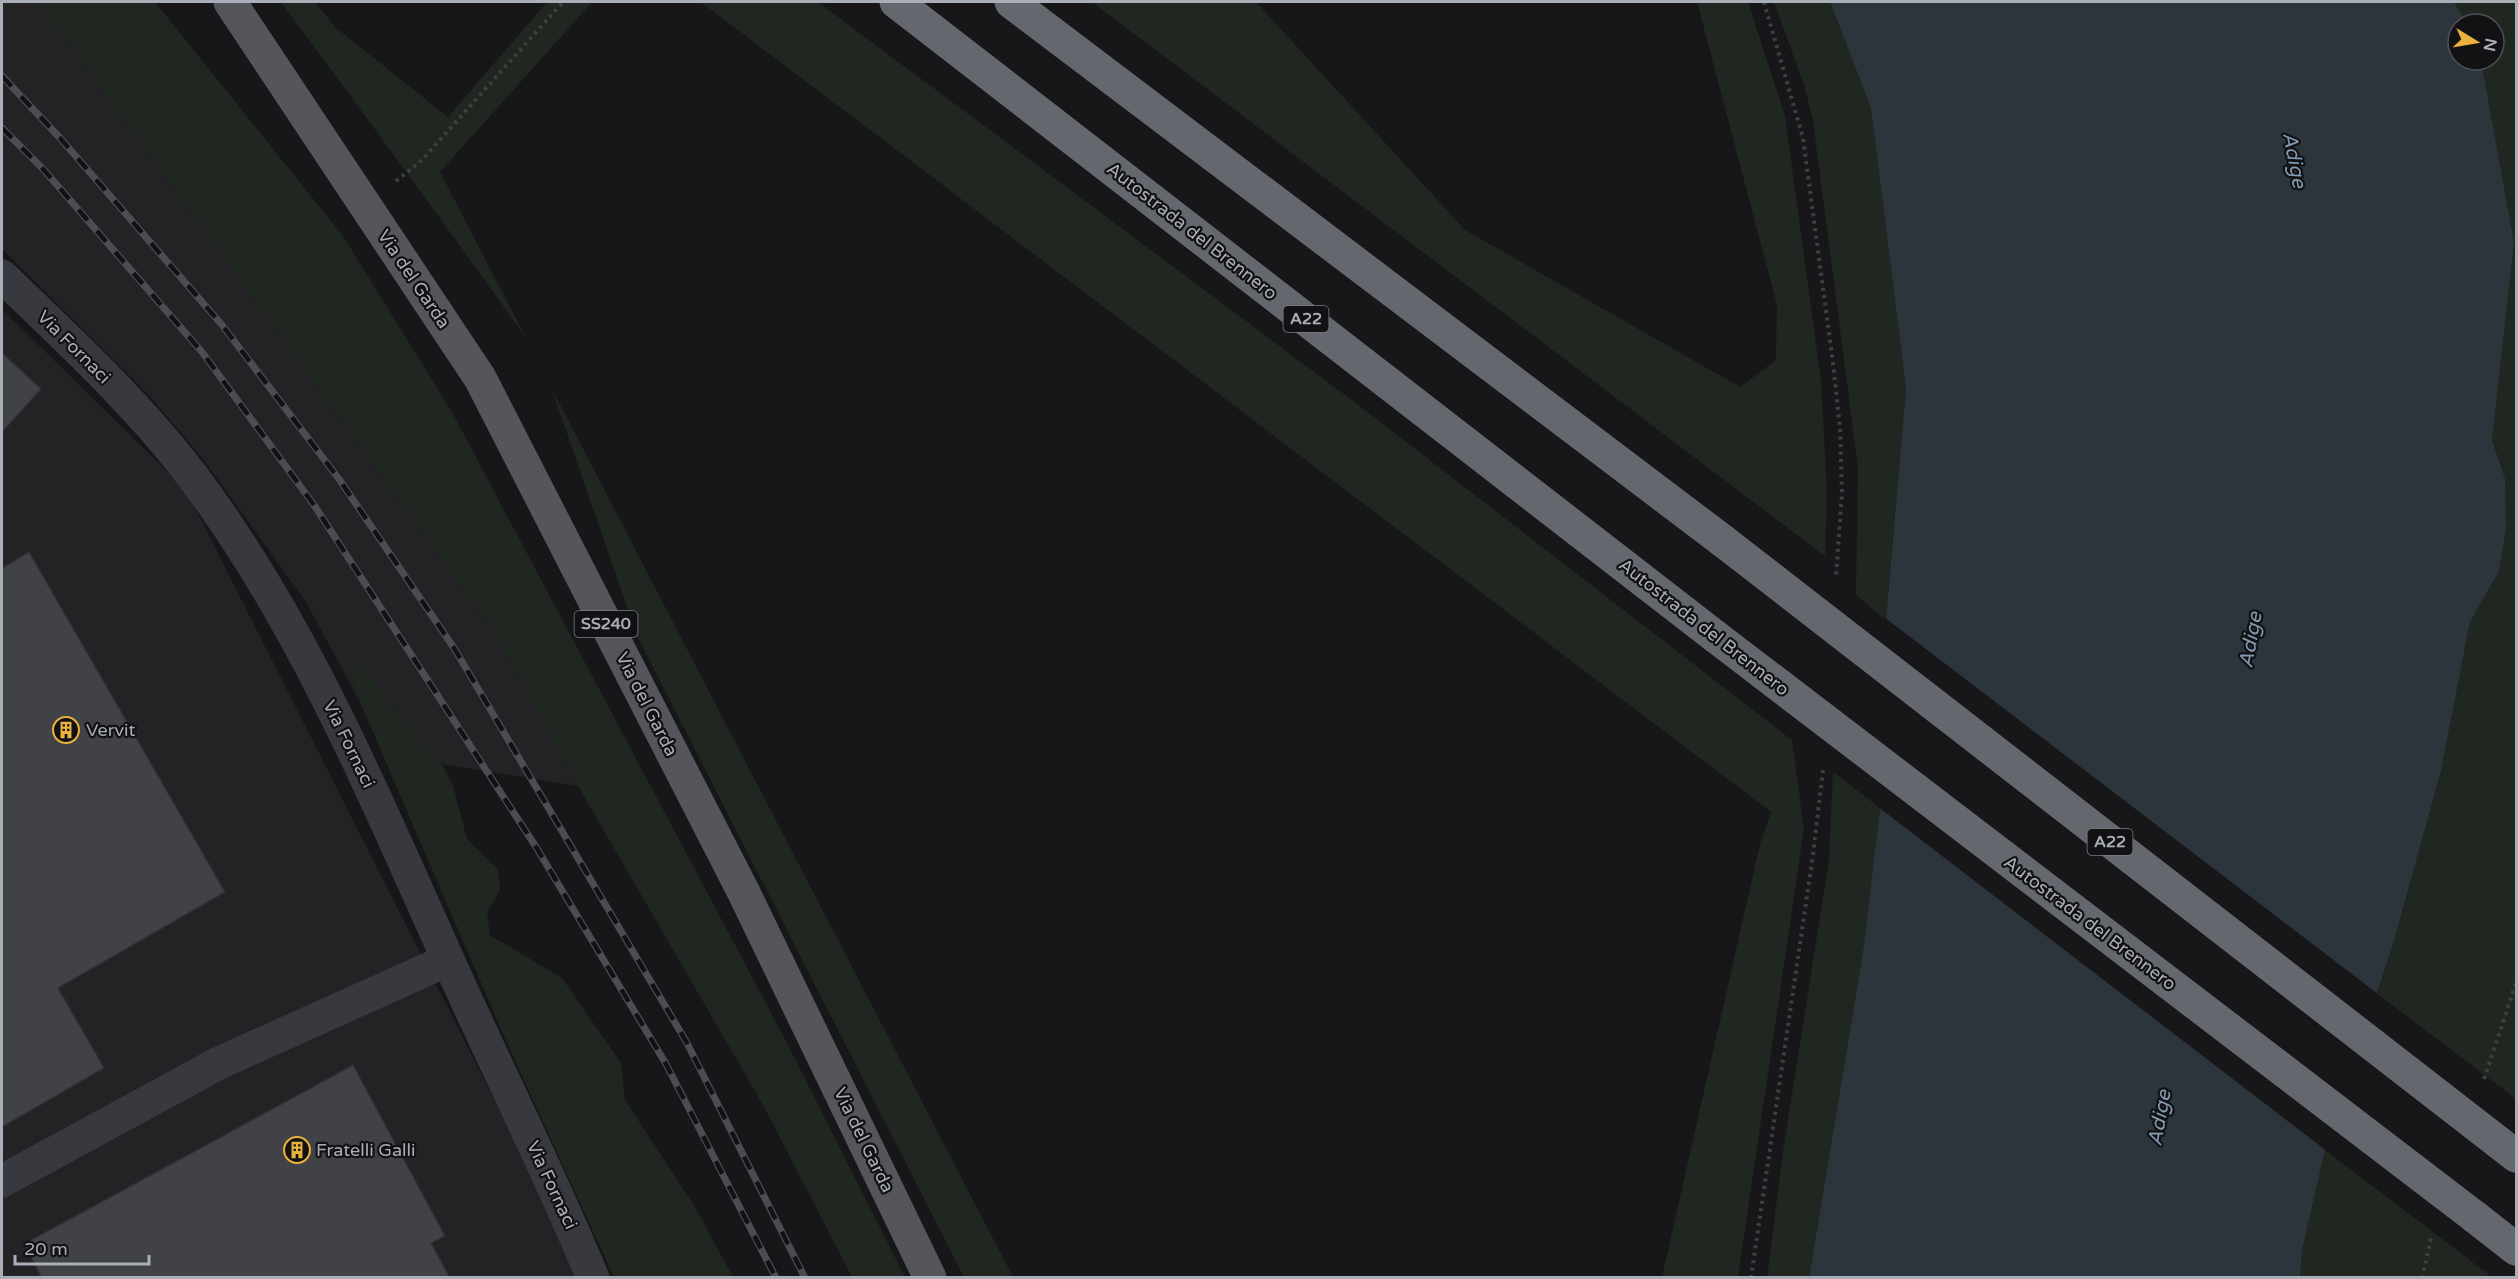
<svg xmlns="http://www.w3.org/2000/svg" width="2518" height="1279" font-family="'Varela Round',sans-serif">
<rect width="100%" height="100%" fill="#171719"/>
<g fill="#232326">
<polygon points="2,2 34,2 71,46 495,633 578,786 442,764 399,716 365,667 357,667 351,673 360,702 306,602 203,459 146,392 2,249"/>
<polygon points="2,309 186,490 584,1277 2,1277"/>
</g>
<g fill="#1f2720">
<polygon points="34,2 155,2 343,236 452,412 785,1039 905,1277 852,1277 763,1105 578,786 495,633 71,46"/>
<path d="M281 2H315L335 27 448 117 547 2H592L440 172 526 338C446 225 363 113 281 2Z"/>
<polygon points="701,2 818,2 1352,400 1792,740 1804,829 1738,1277 1662,1277 1760,844 1771,812"/>
<polygon points="1092,2 1256,2 1465,230 1740,387 1776,360 1777,305 1697,2 1748,2 1785,116 1821,381 1827,492 1825,556"/>
<polygon points="1774,2 1830,2 1871,108 1906,388 1886,620 1856,595 1858,468 1813,121 1805,88"/>
<polygon points="2454,2 2516,2 2516,1099 2375,992 2394,941 2441,771 2470,622 2499,571 2505,478 2492,440 2514,242 2481,60 2494,60 2494,24 2467,24"/>
<polygon points="551,387 1013,1277 964,1277 637,636"/>
<polygon points="357,667 365,667 399,716 442,764 453,786 467,839 498,869 500,891 487,912 490,935 562,978 621,1063 625,1100 695,1207 733,1277 614,1277 503,1034 360,702 351,673"/>
<polygon points="1833,772 1880,808 1864,945 1809,1277 1767,1278 1783,1151 1829,860"/>
<polygon points="2325,1150 2492,1277 2300,1278 2302,1251"/>
</g>
<polygon fill="#2d353c" points="1830,2 2454,2 2467,24 2458,24 2458,60 2481,60 2514,242 2492,440 2505,478 2506,529 2499,571 2470,622 2441,771 2394,941 2325,1150 2302,1251 2300,1277 1809,1278 1864,945 1880,808 1886,620 1906,388 1871,108"/>
<polygon fill="#171719" points="1884,617 2378,994 2328,1152 1877,806"/>
<g fill="#414246" stroke="#313135" stroke-width="1.5">
<polygon points="2,353 41,389 2,432"/>
<polygon points="29,552 225,892 58,988 104,1068 2,1127 2,568"/>
<polygon points="353,1065 445,1236 431,1243 450,1278 42,1278 24,1244"/>
</g>
<g fill="none" stroke-linecap="round" stroke-linejoin="round">
<g stroke="#3e4045" stroke-width="4" stroke-dasharray="3 4.5" stroke-linecap="butt">
<polyline points="1764,2 1803,138 1833,363 1840,428 1842,493 1836,577"/>
<polyline points="396,181 422,160 563,2"/>
<polyline points="2484,1079 2516,983"/>
<polyline points="1751,1278 1813,855 1823,770"/>
<polyline points="2422,1278 2432,1234"/>
</g>
<g stroke="#38393e" stroke-width="33">
<path d="M2 276C68 340 137 403 193 477 302 622 372 791 446 955 494 1063 548 1169 593 1278"/>
<polyline points="2,1181 219,1063 448,960"/>
</g>
<polyline stroke="#54565c" stroke-width="33" points="230,2 480,378 744,893 930,1278"/>
<g stroke="#64676e" stroke-width="33">
<polyline points="896,2 1716,637"/>
<polyline points="1011,2 1723,541"/>
<polyline points="2498,1142 2516,1156"/>
<polyline points="2475,1217 2516,1249"/>
</g>
<defs>
<g id="rail">
<polyline points="2,76 60,138 222,325 339,479 454,648 687,1043 805,1278"/>
<polyline points="2,128 44,170 202,352 314,505 536,847 666,1064 776,1278"/>
</g>
</defs>
<use href="#rail" stroke="#4b4d53" stroke-width="7"/>
<use href="#rail" stroke="#121214" stroke-width="4.5" stroke-dasharray="14" stroke-linecap="butt"/>
<g stroke="#64676e" stroke-width="33">
<polyline points="1723,541 2498,1142"/>
<polyline points="1716,637 2475,1217"/>
</g>
</g>
<defs>
<symbol id="building-ring" viewBox="-11 -11 22 22"><circle r="9.5" fill="#121214" stroke="#eab23d" stroke-width="1.5"/><path d="M-4-6H4V6H1V3H-1V6H-4ZM-2.5-4.3h1.7v1.8h-1.7ZM.8-4.3h1.7v1.8H.8ZM-2.5-1h1.7V.8h-1.7ZM.8-1h1.7V.8H.8Z" fill="#eab23d"/></symbol>
</defs>
<g fill-rule="evenodd">
<use href="#building-ring" x="51" y="715" width="30" height="30"/>
<use href="#building-ring" x="282" y="1135" width="30" height="30"/>
</g>
<g text-anchor="middle" dominant-baseline="central" stroke-width="4.5" stroke-linejoin="round" paint-order="stroke">
<g fill="#121214" stroke="#7c7f87" stroke-width="1.5">
<rect x="1283.5" y="306" width="45" height="26" rx="4.5"/>
<rect x="574.5" y="611" width="63" height="26" rx="4.5"/>
<rect x="2087.5" y="829" width="45" height="26" rx="4.5"/>
</g>
<g font-size="16" font-weight="bold" fill="#aaaeb8">
<text x="1306" y="319">A22</text>
<text x="606" y="624">SS240</text>
<text x="2110" y="842">A22</text>
</g>
<g font-size="18" fill="#aaaeb8" stroke="#121214">
<text transform="translate(1192 231) rotate(38)">Autostrada del Brennero</text>
<text transform="translate(414 279) rotate(56)">Via del Garda</text>
<text transform="translate(74 347) rotate(45)">Via Fornaci</text>
<text transform="translate(1704 627) rotate(38)">Autostrada del Brennero</text>
<text transform="translate(647 704) rotate(63)">Via del Garda</text>
<text transform="translate(349 744) rotate(64)">Via Fornaci</text>
<text transform="translate(2090 923) rotate(37)">Autostrada del Brennero</text>
<text transform="translate(864 1140) rotate(64)">Via del Garda</text>
<text transform="translate(552 1185) rotate(65)">Via Fornaci</text>
</g>
<g font-size="18" fill="#aaaeb8" stroke="#121214" text-anchor="start">
<text x="86" y="730">Vervit</text>
<text x="316" y="1150">Fratelli Galli</text>
</g>
<g font-size="20" font-style="italic" fill="#829bb2" stroke="#121214">
<text transform="translate(2294 160) rotate(79)">Adige</text>
<text transform="translate(2251 640) rotate(-80)">Adige</text>
<text transform="translate(2160 1118) rotate(-80)">Adige</text>
</g>
</g>
<rect width="2518" height="1279" fill="none" stroke="#aaaeb8" stroke-width="6"/>
<g transform="translate(2476 42) rotate(101)"><circle r="28" fill="#121214" stroke="#4f5056" stroke-width="1.5"/>
<path d="M0-4.5L10 22L0 15L-10 22Z" fill="#eab23d"/>
<text y="-9" font-size="16" font-weight="bold" text-anchor="middle" fill="#aaaeb8">N</text>
</g>
<path d="M15 1255v9h134v-9" fill="none" stroke="#aaaeb8" stroke-width="3"/>
<text x="24" y="1255" font-size="18" fill="#aaaeb8" stroke="#121214" stroke-width="4.5" paint-order="stroke">20 m</text>
</svg>
